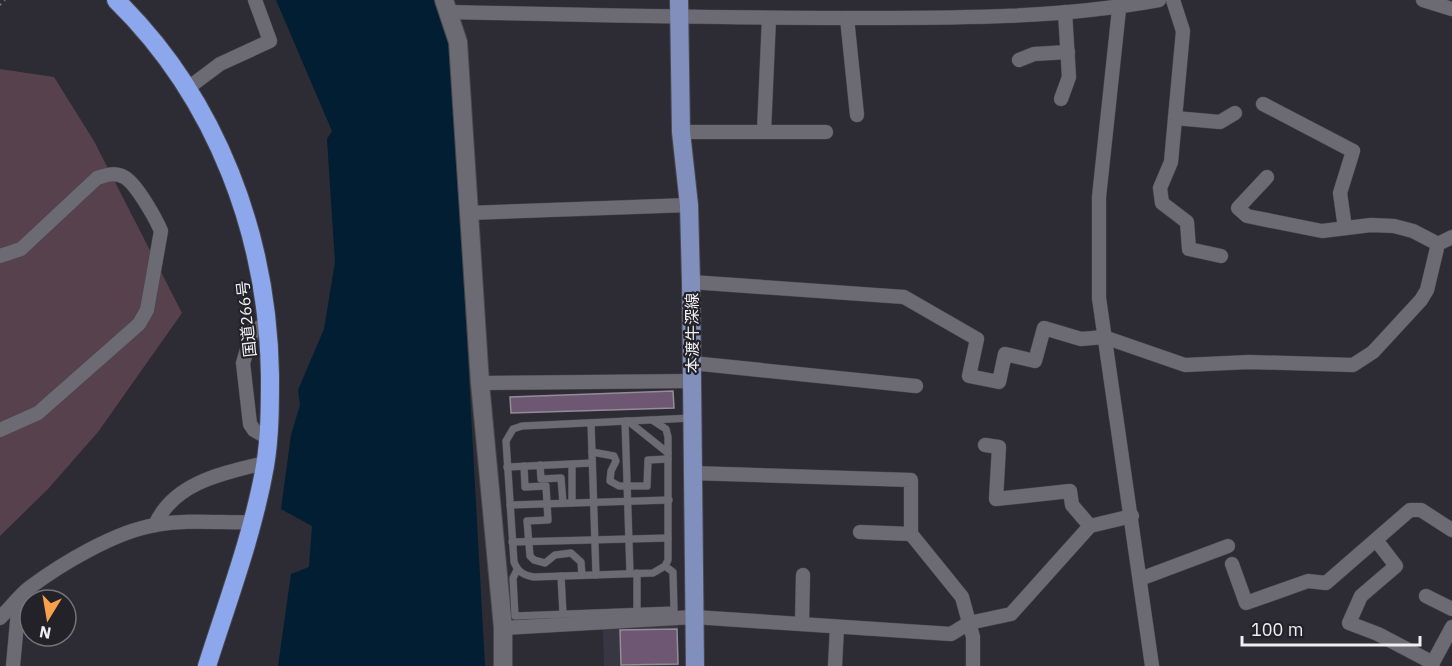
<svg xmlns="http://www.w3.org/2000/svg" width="1452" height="666" font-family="'IBM Plex Sans','Noto Sans JP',sans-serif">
<rect width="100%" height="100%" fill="#2d2b33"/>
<polygon fill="#383643" points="678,625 679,666 604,666 603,628"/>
<polygon fill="#56414d" points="0,69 54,77 94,141 182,313 98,432 48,489 0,536"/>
<polygon fill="#011e32" points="276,0 436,0 450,36 485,666 278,666 291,574 309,567 312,526 281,509 291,435 300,405 298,390 324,329 335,262 327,139 332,131"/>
<g fill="#6d5773" stroke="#938d95" stroke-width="1.5">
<polygon points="673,391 674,408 511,413 510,397"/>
<polygon points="677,629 678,664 621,665 620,630"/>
</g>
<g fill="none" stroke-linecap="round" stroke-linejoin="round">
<defs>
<g id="lane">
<path d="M652 420 666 429 668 437V560L665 566 653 573 534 577C523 575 518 572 514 562L506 441 513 429 522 426C579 423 636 421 692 418"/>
<polyline points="625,421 630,573"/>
<polyline points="628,421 668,453"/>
<polyline points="591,423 596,575"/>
<polyline points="592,452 614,456 616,461 611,471 610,481 619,486 647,486 648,460 668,459"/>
<polyline points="572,464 572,503"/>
<polyline points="540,465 541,479 561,478 563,503"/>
<polyline points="524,466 525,487 546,486 548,520 527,521 530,556 534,560 545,563 555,555 571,553 581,562 582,575"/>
<polyline points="507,467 592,463"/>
<polyline points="510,505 669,500"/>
<polyline points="512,542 668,538"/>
<polyline points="517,570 513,578 515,616 674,610 673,572 665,566"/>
<polyline points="637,573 637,611"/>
<polyline points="561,576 563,614"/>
</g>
<g id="street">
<polyline points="1120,0 1099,197 1099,298 1152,666"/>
<polyline points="1173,0 1183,31 1171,162 1160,188 1162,203 1187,222 1189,249 1221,256"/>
<polyline points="1423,0 1452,9"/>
<path d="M450 12C582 15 714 18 846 18 951 18 1055 19 1159 0"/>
<polyline points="847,18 857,115"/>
<polyline points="1019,60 1034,54 1068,52"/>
<polyline points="188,88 220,64 270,41 255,0"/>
<polyline points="1061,99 1069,77 1065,12"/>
<polyline points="1263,104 1353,151 1340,193 1345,228"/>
<polyline points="1175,118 1220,122 1235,113"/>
<polyline points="764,131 769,18"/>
<polyline points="681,132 826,132"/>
<polyline points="1267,177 1238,208 1247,216 1322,231 1371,225 1394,226 1413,231 1438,244"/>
<polyline points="468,213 689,205"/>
<path d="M0 256 21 249 97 178C106 175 115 172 124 177 136 183 156 219 161 231L147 310 139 324 38 413 0 430"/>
<polyline points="691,282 904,297 977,339 969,376 999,382 1005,354 1035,361 1044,328 1081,339 1104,337 1185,365 1249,362 1353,365 1373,352 1421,300 1427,290 1438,244 1452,237"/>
<polyline points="692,363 916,386"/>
<polyline points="480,383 692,381"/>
<polyline points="268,438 254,430 250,424 243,363 253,330 268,324"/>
<polyline points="985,445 999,447 996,499 1070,491 1072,505 1090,526"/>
<polyline points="691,473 911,480 911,534 962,597 973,637 973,666"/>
<path d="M155 525C174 482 224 473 265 463"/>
<polyline points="860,532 911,534"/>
<polyline points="1376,540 1396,566 1361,596 1349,623 1378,634 1433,663"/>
<polyline points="1232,564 1246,603 1308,581 1326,583 1410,510 1421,510 1452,530"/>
<polyline points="1140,579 1228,546"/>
<polyline points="1426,596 1452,609"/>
<path d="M0 618C9 609 20 595 29 588 61 564 116 531 156 525 187 519 222 523 253 522"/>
<polyline points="802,624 803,575"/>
<polyline points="503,628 694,617 951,634 969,623 1011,614 1090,526 1132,516"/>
<polyline points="13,666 19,600"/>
<polyline points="835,666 837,627"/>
<polyline points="1431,666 1452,627"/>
</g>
<polyline id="secondary" points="444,0 458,42 480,383 503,628 503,666"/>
<polyline id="primary" points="679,0 681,132 689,205 691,282 695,666"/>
<path id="highway" d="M116 0C217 99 268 236 270 376 270 406 270 436 265 466 253 534 228 600 207 666"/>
</defs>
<use href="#lane" stroke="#49484f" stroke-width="8"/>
<use href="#street" stroke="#49484f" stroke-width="15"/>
<use href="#secondary" stroke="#49484f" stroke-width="20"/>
<use href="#primary" stroke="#49484f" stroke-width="20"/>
<use href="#highway" stroke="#49484f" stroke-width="20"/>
<polyline stroke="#7e7c83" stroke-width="2" stroke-dasharray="1.5 4.5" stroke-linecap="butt" points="0,5 5,0"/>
<use href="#lane" stroke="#6c6a73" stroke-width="7"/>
<use href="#street" stroke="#6c6a73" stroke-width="14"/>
<use href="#secondary" stroke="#6c6a73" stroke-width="18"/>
<use href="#primary" stroke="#808fbc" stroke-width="18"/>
<use href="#highway" stroke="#8da7ec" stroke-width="18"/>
</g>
<g text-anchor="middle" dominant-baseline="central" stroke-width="4.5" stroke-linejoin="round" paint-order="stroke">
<g font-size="16" fill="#efeef3" stroke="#232229">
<text transform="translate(246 319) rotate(-96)">国道266号</text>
<text transform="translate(692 333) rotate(-90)">本渡牛深線</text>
</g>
</g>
<g transform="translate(48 618) rotate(191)"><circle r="28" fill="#232229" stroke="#75747a" stroke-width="1.5"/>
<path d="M0-4.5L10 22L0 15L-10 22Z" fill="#f8a04b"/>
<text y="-9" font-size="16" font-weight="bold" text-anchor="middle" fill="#efeef3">N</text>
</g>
<path d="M1242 636v9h178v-9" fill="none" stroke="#efeef3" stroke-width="3"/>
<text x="1251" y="636" font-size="18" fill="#efeef3" stroke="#232229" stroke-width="4.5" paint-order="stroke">100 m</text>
</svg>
